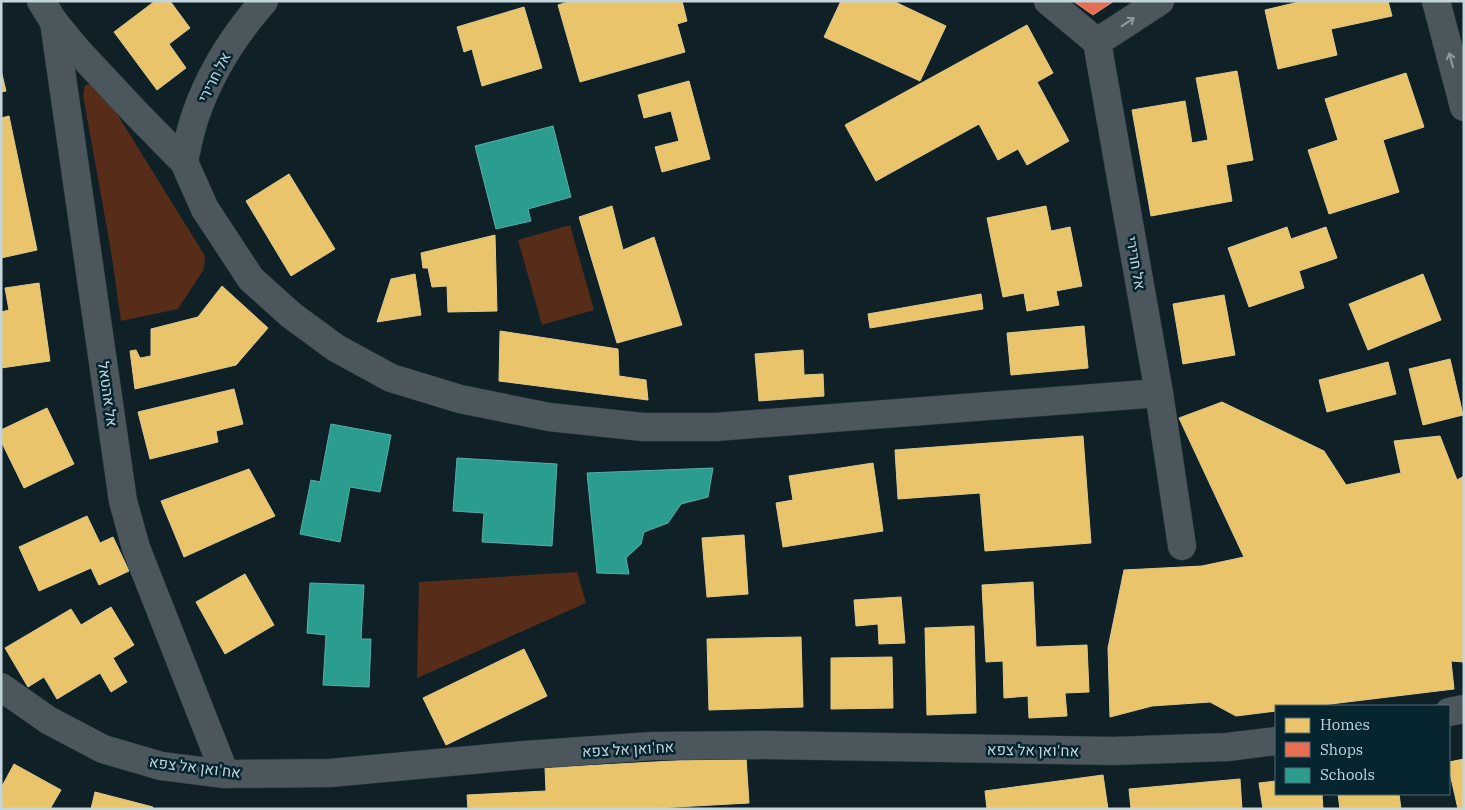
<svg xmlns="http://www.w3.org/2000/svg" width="1465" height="810" font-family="'IBM Plex Serif',Heebo,serif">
<rect width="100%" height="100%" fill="#0f2026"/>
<g fill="#572c18">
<polygon points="90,84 106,96 205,256 204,269 178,309 121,321 111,251 83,95 85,85"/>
<polygon points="570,225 594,310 542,325 518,240"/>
<polygon points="577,572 586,603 417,678 419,582"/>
</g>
<g fill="#e9c46a" stroke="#dec98c">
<polygon points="155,1 170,1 190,28 169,44 186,68 157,90 114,32"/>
<polygon points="571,1 682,1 687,21 677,24 685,52 580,82 558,5"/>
<polygon points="841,1 893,1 946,26 920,81 824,37"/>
<polygon points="1303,1 1388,1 1392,16 1331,29 1337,55 1278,69 1265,10"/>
<polygon points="524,7 542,68 482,86 472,49 464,52 457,27"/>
<polygon points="1027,25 1053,73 1037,82 1069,141 1027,165 1018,149 998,160 979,124 876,181 845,125"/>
<polygon points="1,70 6,91 1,92"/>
<polygon points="1237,71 1253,160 1226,165 1232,201 1151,216 1132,110 1185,101 1192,143 1208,140 1196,78"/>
<polygon points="1406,73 1424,127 1383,140 1399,192 1329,214 1308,150 1338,140 1325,99"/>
<polygon points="689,81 710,159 662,172 655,147 679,141 671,111 644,118 638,95"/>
<polygon points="9,116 37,250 1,258 1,118"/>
<polygon points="289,174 335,249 291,276 246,201"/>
<polygon points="612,206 623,250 654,237 682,325 617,343 579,217"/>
<polygon points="1046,206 1051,231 1070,227 1082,286 1056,291 1059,305 1027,311 1024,293 1003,297 987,218"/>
<polygon points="1287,227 1291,239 1326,227 1337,258 1299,271 1304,288 1249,307 1228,248"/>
<polygon points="495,235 497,311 448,312 447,286 432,287 428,268 423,268 421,253"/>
<polygon points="415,274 421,315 377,322 391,279"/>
<polygon points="1423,274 1441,320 1368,350 1349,304"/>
<polygon points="39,283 50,361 1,368 1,312 9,310 5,288"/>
<polygon points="222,286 268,328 236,365 135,389 130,351 136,350 140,358 151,356 151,329 198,317"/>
<polygon points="981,294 983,309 870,328 868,314"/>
<polygon points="1224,295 1235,355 1183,364 1173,304"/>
<polygon points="1084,326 1088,368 1011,375 1007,333"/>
<polygon points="500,331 618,349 619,376 646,380 648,400 499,381"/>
<polygon points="803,350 804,375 823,374 824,396 759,401 755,354"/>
<polygon points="1450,359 1463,415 1423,425 1409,369"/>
<polygon points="1388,362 1396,394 1327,412 1319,380"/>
<polygon points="234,389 243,424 216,431 218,442 150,459 138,412"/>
<polygon points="1222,402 1324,451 1346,485 1401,473 1394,441 1440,436 1457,480 1464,476 1464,662 1451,661 1454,689 1314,706 1276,706 1276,711 1236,716 1210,702 1152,706 1110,717 1108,648 1124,570 1202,566 1244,557 1179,418"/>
<polygon points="47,408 74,464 24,488 1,441 1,430"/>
<polygon points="1083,436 1091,543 985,551 980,493 898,499 895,450"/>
<polygon points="873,463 883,531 783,547 776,503 793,500 789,476"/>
<polygon points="249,469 275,516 184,557 161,501"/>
<polygon points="87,516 100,543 113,537 129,571 99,585 91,568 39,591 19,547"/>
<polygon points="744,535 748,594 707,597 702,538"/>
<polygon points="245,574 274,625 225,654 196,602"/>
<polygon points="1033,582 1036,647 1087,645 1089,692 1065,693 1067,716 1029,718 1028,696 1004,698 1003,661 986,662 982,585"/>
<polygon points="901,597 905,643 879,644 878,624 856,626 854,600"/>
<polygon points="111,607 134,645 113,658 127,682 111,692 100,673 57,699 44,677 28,687 5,648 71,609 81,625"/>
<polygon points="974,626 976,713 927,715 925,628"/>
<polygon points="801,637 803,707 709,710 707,639"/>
<polygon points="524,649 547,696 446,745 423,698"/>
<polygon points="892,657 893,708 831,709 831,658"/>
<polygon points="746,757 749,803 639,809 468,809 467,795 546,791 545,768"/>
<polygon points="1464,759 1464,809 1458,809 1449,769 1449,762"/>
<polygon points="14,764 61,790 50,809 1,809 1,788"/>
<polygon points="1103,775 1108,809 987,809 985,791"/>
<polygon points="1240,779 1242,809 1131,809 1129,789"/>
<polygon points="1276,781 1276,794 1322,794 1323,809 1263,809 1259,783"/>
<polygon points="95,792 153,807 152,809 91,809"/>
<polygon points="1338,794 1399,794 1401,809 1340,809"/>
</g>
<polygon fill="#e76f51" stroke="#dd8e7b" points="1073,1 1114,1 1093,15"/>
<g fill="#2a9d8f" stroke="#58aea6">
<polygon points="553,126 571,197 528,209 531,221 496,229 475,146"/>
<polygon points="331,424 391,435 380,492 350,487 340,542 300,534 311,480 320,482"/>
<polygon points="457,458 557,464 552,546 482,542 484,513 453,511"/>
<polygon points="713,468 708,497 681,504 668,523 644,532 641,544 626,558 629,574 597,573 587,473"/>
<polygon points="310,583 364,585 361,639 371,639 369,687 323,685 326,635 307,633"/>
</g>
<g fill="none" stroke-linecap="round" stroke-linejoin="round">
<defs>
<g id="minor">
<polyline points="41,1 54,22 123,501 136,548 225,774"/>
<polyline points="1048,1 1097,42 1159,393 1182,546"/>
<polyline points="1436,1 1464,107"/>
<polyline points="54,22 77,50 135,112 184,162 205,209 251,279 291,315 336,348 391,378 460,399 549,417 643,427 716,427 1159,393"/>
<polyline points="1097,42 1160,1"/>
<path d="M184 162C187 147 190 131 195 117 209 75 235 34 264 1"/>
<polyline points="1,687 48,720 103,749 161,766 225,774 330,773 525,755 653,746 765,745 1113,751 1227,747 1276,741"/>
<polyline points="1449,712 1464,709"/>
</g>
</defs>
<use href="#minor" stroke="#2f3b40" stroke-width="29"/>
<use href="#minor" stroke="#4b575c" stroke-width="28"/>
</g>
<defs><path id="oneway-shaft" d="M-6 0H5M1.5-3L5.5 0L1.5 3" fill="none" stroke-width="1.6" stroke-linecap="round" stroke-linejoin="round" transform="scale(1.25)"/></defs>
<g stroke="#8e9ca2">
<use href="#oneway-shaft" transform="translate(1128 22) rotate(-33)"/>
<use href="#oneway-shaft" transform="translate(1451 60) rotate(-105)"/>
</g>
<g text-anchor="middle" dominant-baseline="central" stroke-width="5" stroke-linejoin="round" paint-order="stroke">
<g font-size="15" fill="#c5d5dc" stroke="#06252f">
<text transform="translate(214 77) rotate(-63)">אל חרירי</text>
<text transform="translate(1136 263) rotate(80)">אל חרירי</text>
<text transform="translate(108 394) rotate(82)">אל אהטאל</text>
<text transform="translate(628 749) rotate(-3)">אח'ואן אל צפא</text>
<text transform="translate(1033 750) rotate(1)">אח'ואן אל צפא</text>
<text transform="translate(195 767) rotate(7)">אח'ואן אל צפא</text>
</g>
</g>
<rect width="1465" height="810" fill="none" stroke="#c5d5dc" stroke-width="5"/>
<rect x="1275" y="705" width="175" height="90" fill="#06252f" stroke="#526b74"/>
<rect x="1285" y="718" width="25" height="15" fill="#e9c46a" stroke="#526b74"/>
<text x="1320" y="730" font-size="15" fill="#c5d5dc">Homes</text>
<rect x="1285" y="742" width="25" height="15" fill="#e76f51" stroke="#526b74"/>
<text x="1320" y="755" font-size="15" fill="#c5d5dc">Shops</text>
<rect x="1285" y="768" width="25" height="15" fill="#2a9d8f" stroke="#526b74"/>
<text x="1320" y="780" font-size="15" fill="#c5d5dc">Schools</text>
</svg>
